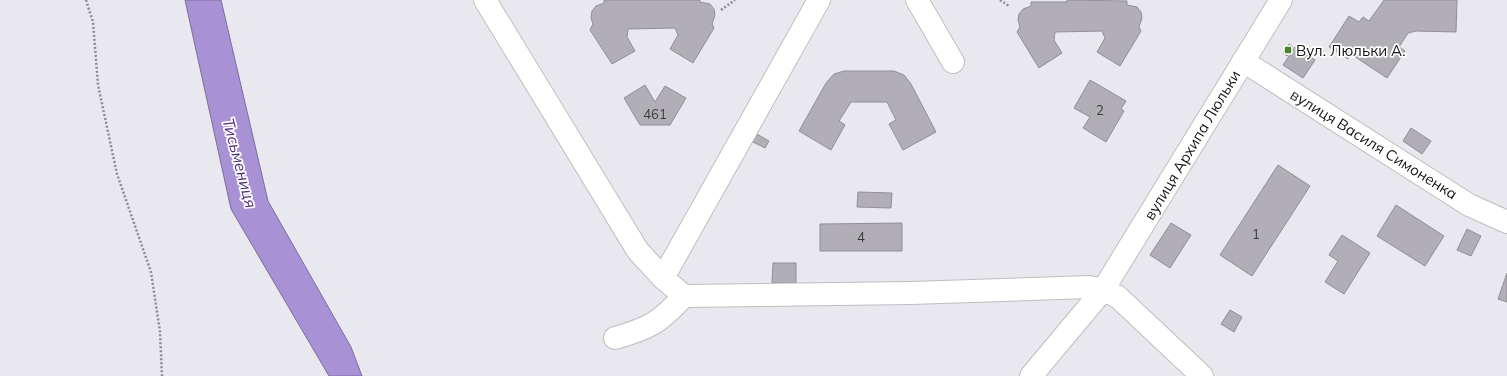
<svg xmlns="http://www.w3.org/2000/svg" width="1507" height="376" font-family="Mulish,sans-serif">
<rect width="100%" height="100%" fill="#e9e8ee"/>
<polygon fill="#a892d5" stroke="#7c6c9c" points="185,0 221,0 268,201 351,347 362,376 329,376 231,209"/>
<g fill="#b1afb5" stroke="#918f94">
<polygon points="604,0 700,0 700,2 710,4 714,9 715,15 712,24 714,28 693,63 670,49 678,35 675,28 628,29 627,37 635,51 612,64 590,30 593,24 591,18 592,11 596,6 604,3"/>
<polygon points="1067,0 1127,1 1127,5 1137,7 1141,12 1142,18 1139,27 1141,31 1120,66 1097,52 1105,38 1102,31 1055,32 1054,40 1062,53 1039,68 1017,32 1020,27 1018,20 1019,14 1023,9 1031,6 1031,2 1067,2"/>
<polygon points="1384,0 1457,0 1456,32 1416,31 1408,33 1399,47 1405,51 1387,78 1351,54 1348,59 1329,47 1349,16 1359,22 1363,17 1369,21"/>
<polygon points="1289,44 1293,47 1287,56 1283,53"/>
<polygon points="1295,47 1315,60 1303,78 1283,65"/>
<polygon points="844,71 894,71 904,75 911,84 936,132 903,150 889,124 896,120 887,102 851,102 839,121 845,125 831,150 799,131 826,83 834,74"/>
<polygon points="1090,80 1126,101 1121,109 1124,111 1106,142 1083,128 1090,117 1074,108"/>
<polygon points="645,85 655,102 665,86 686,98 670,125 640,125 624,98"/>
<polygon points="1411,128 1431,141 1422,154 1403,141"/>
<polygon points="755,133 769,141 765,148 751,141"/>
<polygon points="1278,165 1310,186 1252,276 1220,255"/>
<polygon points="858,192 892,193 891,208 857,207"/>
<polygon points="1396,205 1444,236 1425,266 1377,236"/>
<polygon points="902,223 902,251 820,251 820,224"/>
<polygon points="1171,223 1191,235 1170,268 1150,255"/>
<polygon points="1467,229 1481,236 1471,256 1457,250"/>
<polygon points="1342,235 1370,253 1344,294 1325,282 1338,261 1329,255"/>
<polygon points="773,263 796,263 796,283 772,283"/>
<polygon points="1507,273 1507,302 1498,299"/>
<polygon points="1230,310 1242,317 1234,332 1221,324"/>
</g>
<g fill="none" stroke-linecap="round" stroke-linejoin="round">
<defs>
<g id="minor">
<polyline points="485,0 638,251 663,278 684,296 911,293 1089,287 1103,290 1118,297 1202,376"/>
<polyline points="917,0 953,62"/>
<polyline points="1243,61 1469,205 1507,222"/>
<polyline points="663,278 819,0"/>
<path d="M615 338C650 328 659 323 684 296"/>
<polyline points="1031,376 1103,290 1281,0"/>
</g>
</defs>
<use href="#minor" stroke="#bebdc2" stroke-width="24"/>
<g stroke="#8c8b90" stroke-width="2.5" stroke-dasharray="2 2" stroke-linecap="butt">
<polyline points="86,0 93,22 98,85 117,174 151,272 160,332 162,376"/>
<polyline points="1000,0 1009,6"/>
<polyline points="721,10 735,0"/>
</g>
<use href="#minor" stroke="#fff" stroke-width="22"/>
</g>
<rect fill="#468525" stroke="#fff" stroke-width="1.5" x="1284" y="46" width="8" height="8" rx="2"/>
<g text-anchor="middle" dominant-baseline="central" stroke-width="3.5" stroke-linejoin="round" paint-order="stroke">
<g font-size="13" fill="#3c3b3e">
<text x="1100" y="110">2</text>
<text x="655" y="114">461</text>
<text x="1256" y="234">1</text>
<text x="861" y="237">4</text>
</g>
<g font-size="15" fill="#151416" stroke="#fff" text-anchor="start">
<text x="1296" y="50">Вул. Люльки А.</text>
</g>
<g font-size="15" fill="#151416" stroke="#fff">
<text transform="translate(1374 144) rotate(32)">вулиця Василя Симоненка</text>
<text transform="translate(1192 145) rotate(-59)">вулиця Архипа Люльки</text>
</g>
<g font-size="16" font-style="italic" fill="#4d2d7c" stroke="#fff">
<text transform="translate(240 163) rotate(75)">Тисьмениця</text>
</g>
</g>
</svg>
